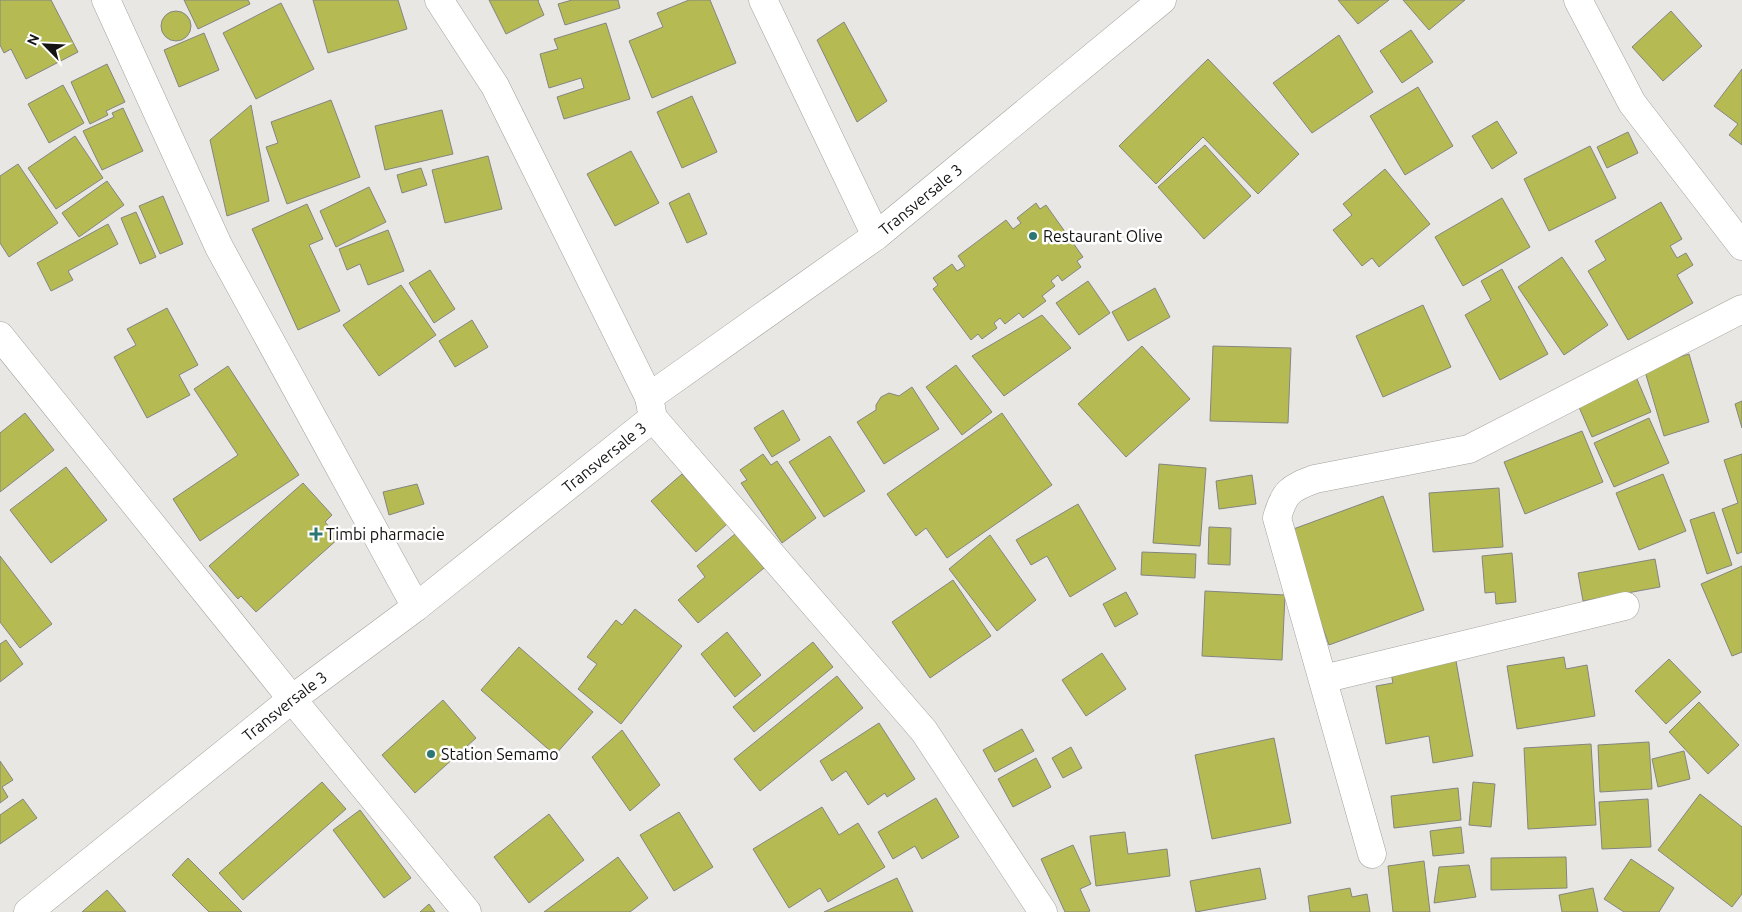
<svg xmlns="http://www.w3.org/2000/svg" width="1742" height="912" font-family="Ubuntu,sans-serif">
<rect width="100%" height="100%" fill="#e9e7e3"/>
<g fill="#b5bb52" stroke="#848581">
<polygon points="0,0 51,0 78,52 26,79 11,49 4,53 0,45"/>
<polygon points="184,0 248,0 250,4 198,29"/>
<polygon points="313,0 398,0 407,29 328,53"/>
<polygon points="489,0 539,0 538,1 544,15 506,34"/>
<polygon points="572,0 618,0 620,8 565,25 558,4"/>
<polygon points="689,0 710,0 736,63 652,98 629,41 663,27 657,13"/>
<polygon points="1338,0 1389,0 1358,24"/>
<polygon points="1403,0 1465,0 1429,30"/>
<polygon points="281,3 314,69 256,99 223,33"/>
<circle cx="176" cy="26" r="15"/>
<polygon points="1671,11 1702,46 1663,81 1632,47"/>
<polygon points="844,22 887,101 857,122 817,40"/>
<polygon points="606,23 630,99 564,119 557,97 584,88 581,78 549,88 540,54 558,49 554,39"/>
<polygon points="1411,30 1433,62 1402,83 1380,51"/>
<polygon points="204,33 219,70 179,87 164,50"/>
<polygon points="1339,35 1373,92 1312,133 1273,83"/>
<polygon points="1208,59 1299,154 1258,194 1203,137 1156,184 1119,146"/>
<polygon points="107,64 125,102 106,111 108,115 90,124 71,82"/>
<polygon points="1742,69 1742,145 1729,135 1738,124 1714,106"/>
<polygon points="63,85 84,123 49,143 28,104"/>
<polygon points="1418,87 1453,146 1405,175 1370,116"/>
<polygon points="692,96 717,152 682,168 657,112"/>
<polygon points="331,100 360,177 287,204 266,147 278,143 271,122"/>
<polygon points="251,105 269,201 227,216 210,140"/>
<polygon points="123,108 143,151 102,170 83,131 114,117 112,113"/>
<polygon points="442,110 453,154 385,170 375,126"/>
<polygon points="1497,121 1517,153 1492,169 1472,136"/>
<polygon points="1628,132 1638,153 1607,168 1597,147"/>
<polygon points="75,136 103,178 56,209 28,168"/>
<polygon points="1205,145 1251,196 1204,239 1158,187"/>
<polygon points="1590,146 1616,198 1549,231 1524,179"/>
<polygon points="631,151 659,203 615,226 587,174"/>
<polygon points="488,156 502,209 445,223 432,170"/>
<polygon points="18,164 58,223 9,257 0,243 0,176"/>
<polygon points="421,168 427,185 402,193 397,175"/>
<polygon points="1385,169 1430,224 1379,267 1372,258 1362,266 1333,230 1352,215 1343,204"/>
<polygon points="107,181 124,205 79,237 62,213"/>
<polygon points="369,187 386,222 336,247 320,211"/>
<polygon points="689,193 707,234 687,243 669,203"/>
<polygon points="163,196 183,244 160,254 139,206"/>
<polygon points="1502,198 1530,247 1463,286 1435,237"/>
<polygon points="1661,202 1682,239 1670,246 1677,258 1686,253 1693,265 1677,275 1693,303 1628,340 1588,271 1606,260 1595,241"/>
<polygon points="1036,203 1040,209 1046,205 1083,257 1077,261 1081,267 1062,281 1058,275 1051,281 1055,286 1042,296 1046,301 1023,318 1019,313 1005,324 1000,318 994,323 997,328 982,339 978,334 971,340 933,289 938,285 933,278 952,264 957,271 965,266 958,256 1006,220 1013,229 1021,223 1017,218"/>
<polygon points="307,204 323,239 309,245 340,311 298,330 252,229"/>
<polygon points="136,212 156,257 140,264 121,218"/>
<polygon points="108,224 118,244 68,271 73,280 51,291 37,263"/>
<polygon points="388,230 404,271 368,285 360,264 347,270 339,249"/>
<polygon points="1562,257 1608,325 1564,355 1518,287"/>
<polygon points="1502,269 1548,354 1500,380 1465,315 1491,300 1481,281"/>
<polygon points="430,270 455,309 434,323 409,283"/>
<polygon points="1088,281 1110,313 1079,335 1056,303"/>
<polygon points="401,285 436,335 379,376 343,325"/>
<polygon points="1155,288 1170,317 1128,341 1112,312"/>
<polygon points="1423,305 1451,367 1383,397 1356,336"/>
<polygon points="167,308 198,365 179,375 190,395 147,418 114,357 136,345 127,329"/>
<polygon points="1042,315 1071,348 1004,396 972,356"/>
<polygon points="472,320 488,347 455,367 439,341"/>
<polygon points="1142,346 1190,399 1126,457 1078,404"/>
<polygon points="1213,346 1291,348 1288,423 1210,421"/>
<polygon points="1689,354 1709,422 1664,436 1644,368"/>
<polygon points="956,365 992,412 962,435 926,387"/>
<polygon points="228,366 299,475 200,541 173,499 238,455 194,389"/>
<polygon points="1634,372 1651,412 1592,437 1575,398"/>
<polygon points="912,387 939,429 884,464 857,422 876,410 876,405 881,397 889,393 899,396"/>
<polygon points="1742,401 1742,428 1735,404"/>
<polygon points="783,410 800,440 772,457 754,428"/>
<polygon points="25,413 54,450 0,492 0,433"/>
<polygon points="1002,413 1052,485 947,558 926,528 916,536 887,494"/>
<polygon points="1649,418 1669,463 1614,487 1594,443"/>
<polygon points="1582,431 1603,482 1525,514 1504,462"/>
<polygon points="830,436 865,491 824,517 789,462"/>
<polygon points="763,454 771,465 777,461 816,518 782,543 741,483 747,480 740,470"/>
<polygon points="1742,454 1742,552 1737,554 1722,509 1738,503 1724,460"/>
<polygon points="1159,464 1206,468 1200,546 1153,543"/>
<polygon points="66,467 107,520 51,563 10,510"/>
<polygon points="682,474 727,524 696,552 651,501"/>
<polygon points="1663,474 1686,531 1639,550 1616,493"/>
<polygon points="1252,475 1256,504 1219,509 1216,481"/>
<polygon points="303,483 332,515 325,522 339,538 256,612 241,596 238,599 209,566"/>
<polygon points="417,484 424,504 389,515 383,492"/>
<polygon points="1499,488 1503,547 1433,552 1429,493"/>
<polygon points="1383,496 1424,610 1329,645 1288,531"/>
<polygon points="1078,504 1116,569 1070,597 1047,556 1031,565 1016,540"/>
<polygon points="1714,512 1732,565 1707,574 1690,520"/>
<polygon points="1209,527 1231,528 1230,565 1208,564"/>
<polygon points="735,534 764,568 698,623 678,600 705,577 697,566"/>
<polygon points="990,535 1036,600 997,631 949,569"/>
<polygon points="1142,552 1196,554 1195,578 1141,575"/>
<polygon points="1512,553 1516,602 1496,604 1495,592 1485,593 1482,556"/>
<polygon points="0,556 52,624 20,648 0,622"/>
<polygon points="1655,559 1660,587 1583,601 1578,573"/>
<polygon points="1742,566 1742,652 1732,656 1701,584"/>
<polygon points="953,580 991,636 930,678 892,622"/>
<polygon points="1205,591 1285,595 1282,660 1202,656"/>
<polygon points="1126,592 1138,614 1115,627 1103,604"/>
<polygon points="635,609 682,646 621,724 578,689 597,664 587,657 616,620 622,625"/>
<polygon points="727,632 761,675 735,697 701,654"/>
<polygon points="6,640 23,664 0,682 0,644"/>
<polygon points="813,642 833,667 754,732 733,707"/>
<polygon points="519,647 593,712 555,755 481,690"/>
<polygon points="1102,653 1126,689 1086,716 1062,680"/>
<polygon points="1564,657 1566,669 1587,665 1595,716 1517,729 1507,666"/>
<polygon points="1669,659 1701,692 1666,724 1635,691"/>
<polygon points="1456,661 1473,756 1433,763 1429,736 1386,744 1376,686 1393,683 1391,673"/>
<polygon points="837,676 863,708 760,791 734,759"/>
<polygon points="443,700 476,738 415,793 382,755"/>
<polygon points="1699,702 1739,745 1708,774 1669,732"/>
<polygon points="879,723 915,779 887,797 885,793 868,805 846,771 832,781 820,761"/>
<polygon points="1022,729 1034,751 995,772 983,750"/>
<polygon points="622,730 660,785 630,811 592,757"/>
<polygon points="1274,738 1291,823 1212,839 1195,755"/>
<polygon points="1649,742 1652,789 1600,792 1598,745"/>
<polygon points="1591,744 1596,825 1528,829 1524,748"/>
<polygon points="1071,747 1082,768 1063,778 1052,758"/>
<polygon points="1684,751 1690,779 1658,787 1652,759"/>
<polygon points="1036,758 1051,787 1013,807 998,779"/>
<polygon points="0,761 13,780 2,787 8,797 0,803"/>
<polygon points="322,782 346,809 243,900 219,873"/>
<polygon points="1473,782 1495,784 1491,827 1469,825"/>
<polygon points="1458,788 1461,820 1394,828 1391,796"/>
<polygon points="1700,794 1742,827 1742,894 1732,907 1658,850"/>
<polygon points="936,798 959,837 922,859 915,846 893,859 878,832"/>
<polygon points="23,799 37,818 0,844 0,815"/>
<polygon points="1648,799 1651,847 1602,849 1599,802"/>
<polygon points="822,807 839,835 858,823 885,867 828,902 820,888 789,908 753,849"/>
<polygon points="360,810 411,878 384,898 333,830"/>
<polygon points="679,812 713,867 674,891 640,835"/>
<polygon points="549,814 584,860 529,903 494,857"/>
<polygon points="1461,827 1464,853 1433,856 1430,831"/>
<polygon points="1125,832 1128,854 1167,849 1170,876 1096,886 1090,836"/>
<polygon points="1073,845 1091,884 1080,889 1090,911 1088,912 1065,912 1041,859"/>
<polygon points="618,857 648,898 630,912 544,912"/>
<polygon points="1566,857 1567,888 1491,890 1491,858"/>
<polygon points="188,858 242,912 209,912 172,875"/>
<polygon points="1631,859 1674,888 1659,912 1624,912 1604,899"/>
<polygon points="1424,861 1430,912 1393,912 1388,866"/>
<polygon points="1469,865 1476,897 1434,903 1439,867"/>
<polygon points="1260,868 1266,899 1196,912 1190,881"/>
<polygon points="897,878 913,912 824,912"/>
<polygon points="1350,888 1352,897 1367,894 1370,912 1310,912 1308,896"/>
<polygon points="1593,888 1598,912 1562,912 1559,895"/>
<polygon points="107,890 126,912 82,912"/>
<polygon points="429,904 435,912 420,912"/>
</g>
<g fill="none" stroke-linecap="round" stroke-linejoin="round">
<defs>
<g id="minor">
<polyline points="106,0 219,247 416,607"/>
<polyline points="439,0 495,86 649,397"/>
<polyline points="763,0 876,236"/>
<polyline points="1578,0 1632,103 1742,246"/>
<polyline points="0,336 292,699 467,912"/>
<polyline points="653,418 924,731 1043,912"/>
<polyline points="1323,679 1625,606"/>
<path d="M1372 854 1277 518C1284 492 1290 488 1315 479L1469 449 1742 309"/>
</g>
<g id="secondary">
<path id="s1" d="M28 912 292 699 416 607 653 418 649 397 876 236 1162 0"/>
</g>
</defs>
<use href="#minor" stroke="#a3a29d" stroke-width="29"/>
<use href="#secondary" stroke="#a3a29d" stroke-width="29"/>
<use href="#minor" stroke="#fff" stroke-width="28"/>
<use href="#secondary" stroke="#fff" stroke-width="28"/>
</g>
<g fill="#2c7674" stroke="#fff" stroke-width="2">
<circle cx="1033" cy="236" r="5"/>
<path d="M313.5 526.5h5v5h5v5h-5v5h-5v-5h-5v-5h5z"/>
<circle cx="431" cy="754" r="5"/>
</g>
<g text-anchor="middle" dominant-baseline="central" stroke-width="5" stroke-linejoin="round" paint-order="stroke">
<g font-size="16" fill="#151413" stroke="#fff">
<text stroke="none"><textPath href="#s1" startOffset="1154">Transversale 3</textPath></text>
<text stroke="none"><textPath href="#s1" startOffset="734">Transversale 3</textPath></text>
<text stroke="none"><textPath href="#s1" startOffset="329">Transversale 3</textPath></text>
</g>
<g font-size="16" fill="#151413" stroke="#fff" text-anchor="start">
<text x="1043" y="236">Restaurant Olive</text>
<text x="326" y="534">Timbi pharmacie</text>
<text x="441" y="754">Station Semamo</text>
</g>
</g>
<g transform="translate(45 45) rotate(294)" stroke="#ffffff" stroke-width="4" paint-order="stroke">
<path d="M0-4L9 19L0 12L-9 19Z" fill="#151413"/>
<text y="-8" font-size="14" font-weight="bold" text-anchor="middle" fill="#151413">N</text>
</g>
</svg>
